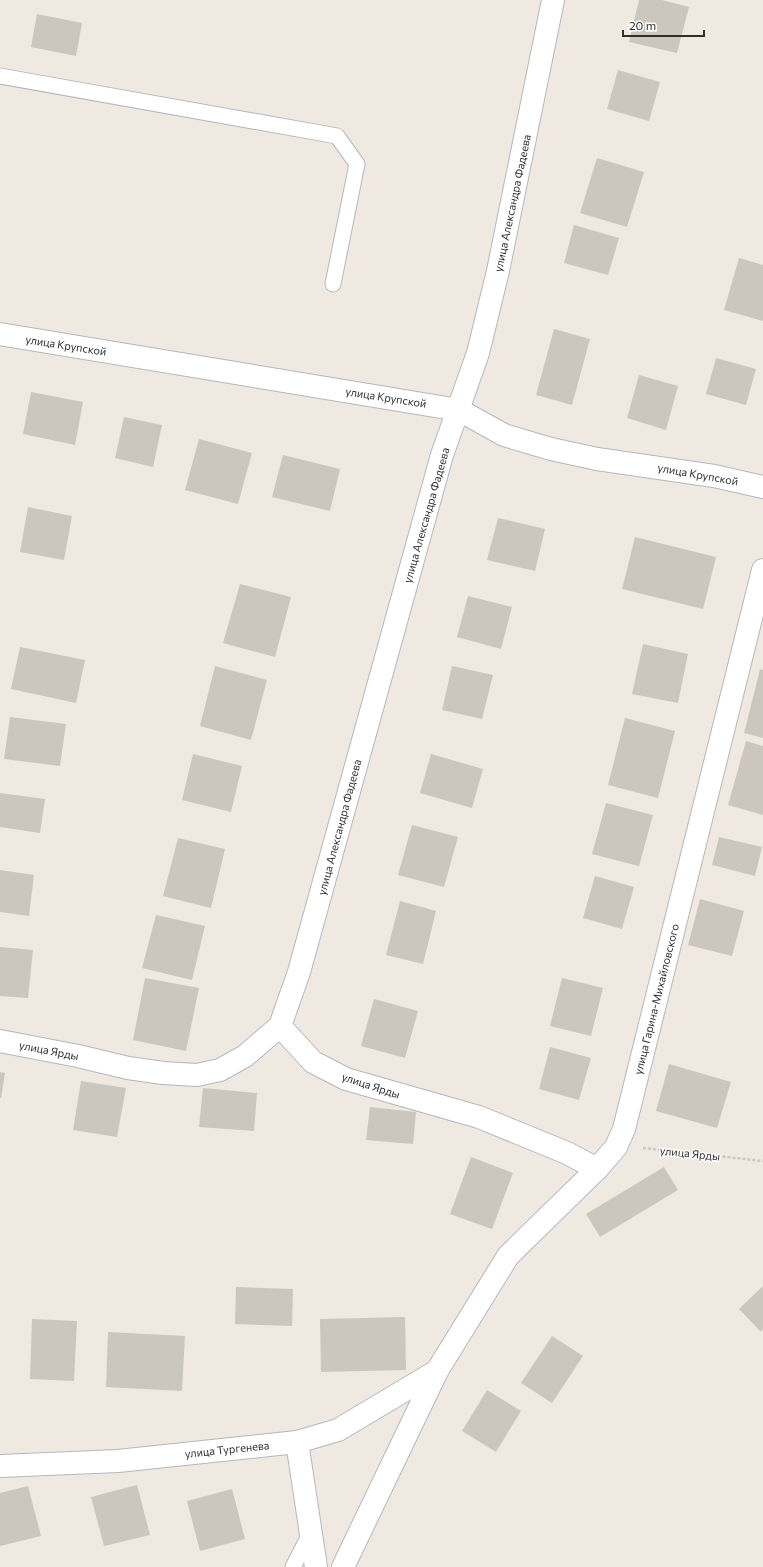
<svg xmlns="http://www.w3.org/2000/svg" width="763" height="1567" font-family="Commissioner,sans-serif">
<rect width="100%" height="100%" fill="#efe9e1"/>
<g fill="#cbc7bf">
<polygon points="639,0 662,0 689,7 677,53 629,42"/>
<polygon points="37,14 82,23 76,56 31,47"/>
<polygon points="618,70 660,82 649,121 607,109"/>
<polygon points="597,158 644,172 627,227 580,213"/>
<polygon points="574,225 619,238 608,275 564,263"/>
<polygon points="739,258 763,265 763,321 724,310"/>
<polygon points="554,329 590,339 572,405 536,395"/>
<polygon points="716,358 756,369 746,405 706,394"/>
<polygon points="639,375 678,386 666,430 627,418"/>
<polygon points="31,392 83,402 75,445 23,434"/>
<polygon points="124,417 162,425 153,467 115,458"/>
<polygon points="199,439 252,453 238,504 185,490"/>
<polygon points="283,455 340,469 330,511 272,497"/>
<polygon points="28,507 72,516 64,560 20,552"/>
<polygon points="498,518 545,529 535,571 487,560"/>
<polygon points="635,537 716,557 703,609 622,589"/>
<polygon points="240,584 291,597 275,657 223,643"/>
<polygon points="468,596 512,607 501,649 457,637"/>
<polygon points="643,644 688,654 678,703 632,694"/>
<polygon points="20,647 85,660 76,703 11,689"/>
<polygon points="215,666 267,680 251,740 200,726"/>
<polygon points="452,666 493,675 482,719 442,710"/>
<polygon points="760,669 763,670 763,738 744,733"/>
<polygon points="10,717 66,724 60,766 4,759"/>
<polygon points="625,718 675,731 658,798 608,785"/>
<polygon points="746,741 763,746 763,815 728,805"/>
<polygon points="193,754 242,766 231,812 182,800"/>
<polygon points="431,754 483,769 472,808 420,793"/>
<polygon points="0,793 45,799 40,833 0,827"/>
<polygon points="606,803 653,815 639,866 592,854"/>
<polygon points="412,825 458,837 444,887 398,875"/>
<polygon points="719,837 762,847 755,876 712,865"/>
<polygon points="178,838 225,849 211,908 163,896"/>
<polygon points="0,870 34,875 29,916 0,912"/>
<polygon points="595,876 634,887 622,929 583,918"/>
<polygon points="700,899 744,911 732,956 688,945"/>
<polygon points="400,901 436,911 423,964 386,955"/>
<polygon points="156,915 205,926 192,980 142,968"/>
<polygon points="0,947 33,950 28,998 0,996"/>
<polygon points="145,978 199,988 186,1051 133,1040"/>
<polygon points="562,978 603,988 591,1036 550,1026"/>
<polygon points="374,999 418,1011 405,1058 361,1046"/>
<polygon points="550,1047 591,1058 579,1100 539,1089"/>
<polygon points="669,1064 731,1082 717,1128 656,1111"/>
<polygon points="0,1072 5,1073 1,1098 0,1098"/>
<polygon points="81,1081 126,1088 117,1137 73,1130"/>
<polygon points="203,1088 257,1093 254,1131 199,1127"/>
<polygon points="370,1107 416,1112 413,1144 366,1140"/>
<polygon points="471,1157 513,1173 492,1229 450,1214"/>
<polygon points="664,1167 678,1190 600,1237 586,1214"/>
<polygon points="763,1286 763,1329 761,1332 739,1309"/>
<polygon points="236,1287 293,1289 292,1326 235,1324"/>
<polygon points="405,1317 406,1370 321,1372 320,1319"/>
<polygon points="32,1319 77,1321 74,1381 30,1379"/>
<polygon points="108,1332 185,1336 182,1391 106,1387"/>
<polygon points="552,1336 583,1356 552,1403 521,1383"/>
<polygon points="487,1390 521,1411 496,1452 462,1431"/>
<polygon points="137,1485 150,1535 104,1546 91,1497"/>
<polygon points="28,1486 41,1536 0,1546 0,1493"/>
<polygon points="232,1489 245,1539 200,1551 187,1501"/>
</g>
<g fill="none" stroke-linecap="round" stroke-linejoin="round">
<defs>
<g id="service">
<polyline points="0,76 337,136 357,164 333,284"/>
<polyline points="293,1567 311,1532"/>
</g>
<g id="minor">
<polyline points="0,334 459,410 504,435 551,449 597,459 714,476 763,487"/>
<polyline points="280,1026 313,1062 346,1079 479,1117 567,1153 597,1169"/>
<polyline points="0,1041 78,1056 128,1068 163,1073 197,1075 220,1070 245,1056 280,1026 299,972 442,455 478,353 498,271 553,0"/>
<polyline points="297,1442 316,1567"/>
<polyline points="0,1466 118,1461 297,1442 338,1430 437,1371"/>
<polyline points="343,1567 437,1371 508,1256 597,1169 616,1147 624,1129 763,570"/>
</g>
</defs>
<use href="#service" stroke="#b4b7c1" stroke-width="17"/>
<use href="#minor" stroke="#b4b7c1" stroke-width="24"/>
<polyline stroke="#c9c9c9" stroke-width="2.5" stroke-dasharray="3 2" stroke-linecap="butt" points="643,1148 763,1161"/>
<use href="#service" stroke="#fff" stroke-width="15"/>
<use href="#minor" stroke="#fff" stroke-width="22"/>
</g>
<g text-anchor="middle" dominant-baseline="central" stroke-width="3" stroke-linejoin="round" paint-order="stroke">
<g font-size="11" fill="#2e2e2e" stroke="#fff">
<text transform="translate(512 203) rotate(-78)">улица Александра Фадеева</text>
<text transform="translate(66 345) rotate(9)">улица Крупской</text>
<text transform="translate(386 397) rotate(9)">улица Крупской</text>
<text transform="translate(698 474) rotate(10)">улица Крупской</text>
<text transform="translate(426 515) rotate(-74)">улица Александра Фадеева</text>
<text transform="translate(339 827) rotate(-75)">улица Александра Фадеева</text>
<text transform="translate(656 999) rotate(-76)">улица Гарина-Михайловского</text>
<text transform="translate(49 1050) rotate(11)">улица Ярды</text>
<text transform="translate(371 1085) rotate(18)">улица Ярды</text>
<text transform="translate(690 1153) rotate(6)">улица Ярды</text>
<text transform="translate(227 1449) rotate(-6)">улица Тургенева</text>
</g>
</g>
<path d="M623 30v6h81v-6" fill="none" stroke="#2e2e2e" stroke-width="2"/>
<text x="629" y="30" font-size="12" fill="#2e2e2e" stroke="#ffffff" stroke-width="3" paint-order="stroke">20 m</text>
</svg>
